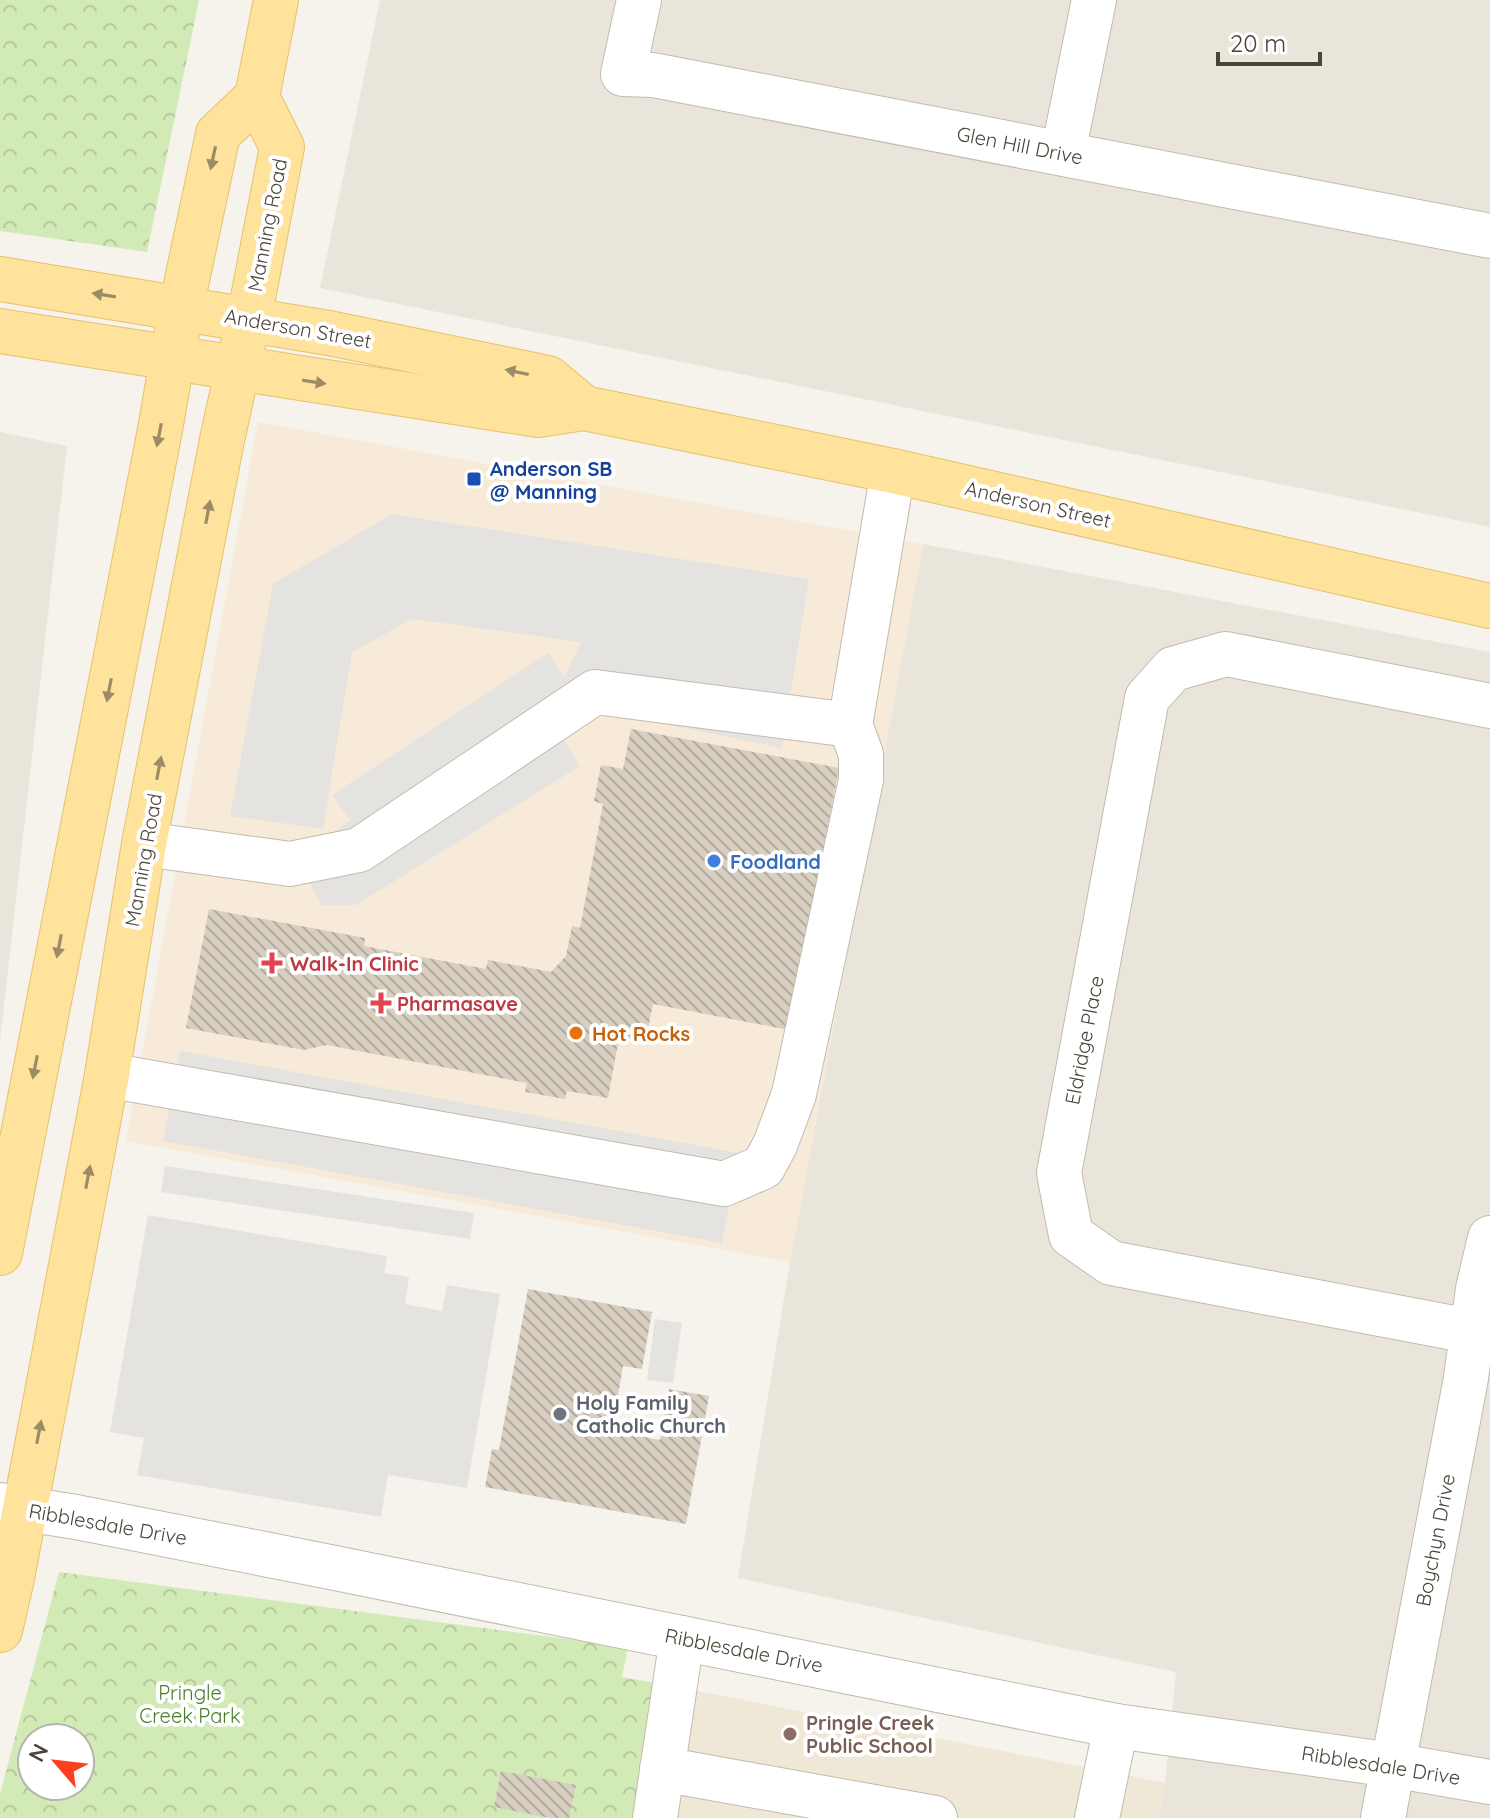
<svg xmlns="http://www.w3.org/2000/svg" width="1490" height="1818" font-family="Quicksand,sans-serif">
<defs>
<pattern id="park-crowns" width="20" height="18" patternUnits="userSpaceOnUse" patternTransform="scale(2)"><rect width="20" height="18" fill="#d2eab5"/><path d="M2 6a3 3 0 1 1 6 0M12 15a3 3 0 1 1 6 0" fill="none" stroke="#b6ca9c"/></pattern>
<pattern id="building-back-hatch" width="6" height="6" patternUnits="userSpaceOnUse" patternTransform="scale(2)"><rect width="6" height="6" fill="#d8cfc1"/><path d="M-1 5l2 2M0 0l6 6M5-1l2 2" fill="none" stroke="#b1aa9e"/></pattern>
</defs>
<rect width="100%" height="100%" fill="#f6f3ec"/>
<g fill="#eae5da">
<polygon points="380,0 1490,0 1490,527 320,288"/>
<polygon points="0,432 67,446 0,1041"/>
<polygon points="923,544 1490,652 1490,1818 1158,1818 1165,1783 1176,1672 738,1578 790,1262"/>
</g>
<polygon fill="#f7ead8" points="258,422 923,544 790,1262 126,1141"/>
<polygon fill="#efe8d6" points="672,1686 1165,1783 1158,1818 646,1818"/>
<g fill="url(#park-crowns)" fill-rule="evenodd">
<polygon points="0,0 199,0 147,252 0,231"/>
<path d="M59 1572 628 1647 622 1677 672 1686 646 1818H0V1794ZM32 1738H80V1786H32Z"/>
</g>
<g fill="#e5e3e0">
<polygon points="392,514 809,579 782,748 594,710 558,731 580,766 356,905 322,905 296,858 350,820 332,795 548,653 564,677 581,642 412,619 352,652 323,829 230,816 273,584"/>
<polygon points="180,1051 739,1153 722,1243 163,1141"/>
<polygon points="165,1166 474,1213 470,1239 161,1192"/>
<polygon points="148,1215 387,1256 384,1273 409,1277 405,1304 442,1311 447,1285 500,1294 467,1488 388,1475 381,1517 137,1475 144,1438 110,1432"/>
<polygon points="655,1319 682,1323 673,1383 647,1380"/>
</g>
<g fill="url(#building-back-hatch)">
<polygon points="631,729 839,768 789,1030 653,1004 645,1043 619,1038 608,1098 567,1091 565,1099 525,1092 527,1083 327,1045 304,1050 186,1028 209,909 365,938 364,946 486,969 488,960 551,972 566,956 572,926 580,928 603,804 594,801 601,765 623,769"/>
<polygon points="528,1289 652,1312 642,1369 623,1366 612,1431 660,1440 669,1389 709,1396 686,1524 485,1487 492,1449 499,1450"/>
<polygon points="501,1771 576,1785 569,1818 551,1818 494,1807"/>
</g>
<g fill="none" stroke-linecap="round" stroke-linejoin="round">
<defs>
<g id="minor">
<polyline points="639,0 623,74 653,75 1490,236"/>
<polyline points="1063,153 1094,0"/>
<polyline points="1490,706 1226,654 1173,669 1147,698 1059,1173 1071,1235 1111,1263 1490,1335"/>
<polyline points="144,844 290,864 359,850 595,692 850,725 893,471"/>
<polyline points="107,1075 724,1184 763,1167 775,1145 794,1094 861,780 861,754 850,725"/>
<polyline points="0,1505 76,1517 330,1567 1116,1726 1392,1765 1490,1782"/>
<polyline points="662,1769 935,1818"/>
<polyline points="655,1818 682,1638"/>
<polyline points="1097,1818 1116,1726"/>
<polyline points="1383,1818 1466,1378 1478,1289 1490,1238"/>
</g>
<g id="major">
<polyline points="0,279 329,333 548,378 584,408"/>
<polyline points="0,331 538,415 584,408 893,471 1490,606"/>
<polyline points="0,1253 160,430 181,308 218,134 257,97 276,0"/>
<polyline points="0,1630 12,1578 107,1075 144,844 222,440 252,303 282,147 257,97"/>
</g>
</defs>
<use href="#minor" stroke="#c2bbae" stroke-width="46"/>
<use href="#major" stroke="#e6c16a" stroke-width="46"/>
<use href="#minor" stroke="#fff" stroke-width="44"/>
<use href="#major" stroke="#ffe39c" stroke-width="44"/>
</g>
<defs><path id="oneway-solid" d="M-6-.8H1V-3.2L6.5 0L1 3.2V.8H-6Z" transform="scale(2)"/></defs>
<g fill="#9c8c66">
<use href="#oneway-solid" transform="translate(213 158) rotate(102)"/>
<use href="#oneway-solid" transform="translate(104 295) rotate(-171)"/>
<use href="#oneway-solid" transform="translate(517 372) rotate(-168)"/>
<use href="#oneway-solid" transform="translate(314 382) rotate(9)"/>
<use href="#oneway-solid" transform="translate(159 435) rotate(101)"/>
<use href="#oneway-solid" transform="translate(208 512) rotate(-79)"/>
<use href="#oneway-solid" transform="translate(109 690) rotate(101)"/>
<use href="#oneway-solid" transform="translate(159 768) rotate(-79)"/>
<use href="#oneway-solid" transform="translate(59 946) rotate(101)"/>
<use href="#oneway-solid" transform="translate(35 1067) rotate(101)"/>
<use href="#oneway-solid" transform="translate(88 1177) rotate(-79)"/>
<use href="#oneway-solid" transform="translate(39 1432) rotate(-79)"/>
</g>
<rect fill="#1a4fb4" stroke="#fff" stroke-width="3" x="466" y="471" width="16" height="16" rx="4"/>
<circle fill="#3f7fe0" stroke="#fff" stroke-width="3" cx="714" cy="861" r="8"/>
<g fill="#e0444e" stroke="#fff" stroke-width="3">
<path d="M268 951h8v8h8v8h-8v8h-8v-8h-8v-8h8z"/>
<path d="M377 991h8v8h8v8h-8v8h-8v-8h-8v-8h8z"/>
</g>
<circle fill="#e8710a" stroke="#fff" stroke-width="3" cx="576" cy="1033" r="8"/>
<circle fill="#6b7280" stroke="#fff" stroke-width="3" cx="560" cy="1414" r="8"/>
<circle fill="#8d6e63" stroke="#fff" stroke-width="3" cx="790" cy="1734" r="8"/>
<g text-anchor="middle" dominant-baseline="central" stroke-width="8" stroke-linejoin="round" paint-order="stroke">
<g font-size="20" fill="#4b4439" stroke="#fff">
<text transform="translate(1020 145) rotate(11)">Glen Hill Drive</text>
<text transform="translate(267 225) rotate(-79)">Manning Road</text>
<text transform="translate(298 328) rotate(10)">Anderson Street</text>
<text transform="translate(1038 504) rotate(13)">Anderson Street</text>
<text transform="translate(143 860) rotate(-80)">Manning Road</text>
<text transform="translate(1084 1040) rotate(-79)">Eldridge Place</text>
<text transform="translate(108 1524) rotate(10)">Ribblesdale Drive</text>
<text transform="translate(1435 1540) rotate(-79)">Boychyn Drive</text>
<text transform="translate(744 1650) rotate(11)">Ribblesdale Drive</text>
<text transform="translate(1381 1765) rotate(9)">Ribblesdale Drive</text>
</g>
<g font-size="20" font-weight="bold" fill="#164399" stroke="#fff" text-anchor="start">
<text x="490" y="468">Anderson SB<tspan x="490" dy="23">@ Manning</tspan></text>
</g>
<g font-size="20" font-weight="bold" fill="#366cbe" stroke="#fff" text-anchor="start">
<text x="730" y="861">Foodland</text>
</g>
<g font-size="20" font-weight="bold" fill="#be3a42" stroke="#fff" text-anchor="start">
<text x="290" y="963">Walk-In Clinic</text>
<text x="397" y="1003">Pharmasave</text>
</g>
<g font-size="20" font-weight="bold" fill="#c56008" stroke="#fff" text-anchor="start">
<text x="592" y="1033">Hot Rocks</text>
</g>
<g font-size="20" font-weight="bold" fill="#5b616d" stroke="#fff" text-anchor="start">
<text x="576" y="1402">Holy Family<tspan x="576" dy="23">Catholic Church</tspan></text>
</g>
<g font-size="20" fill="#4a7f2a" stroke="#fff">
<text x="190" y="1692">Pringle<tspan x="190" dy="23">Creek Park</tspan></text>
</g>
<g font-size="20" font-weight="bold" fill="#785e54" stroke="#fff" text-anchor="start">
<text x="806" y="1722">Pringle Creek<tspan x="806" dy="23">Public School</tspan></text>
</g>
</g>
<g transform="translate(56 1762) rotate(298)"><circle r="38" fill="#ffffff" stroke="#b7b4b0" stroke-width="2"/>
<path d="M0-6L14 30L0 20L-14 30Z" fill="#fc3f1d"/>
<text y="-12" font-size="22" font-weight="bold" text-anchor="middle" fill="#4b4439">N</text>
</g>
<path d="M1218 52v12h102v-12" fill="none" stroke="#4b4439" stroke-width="4"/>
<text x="1230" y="52" font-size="24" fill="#4b4439" stroke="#ffffff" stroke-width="6" paint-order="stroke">20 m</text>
</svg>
